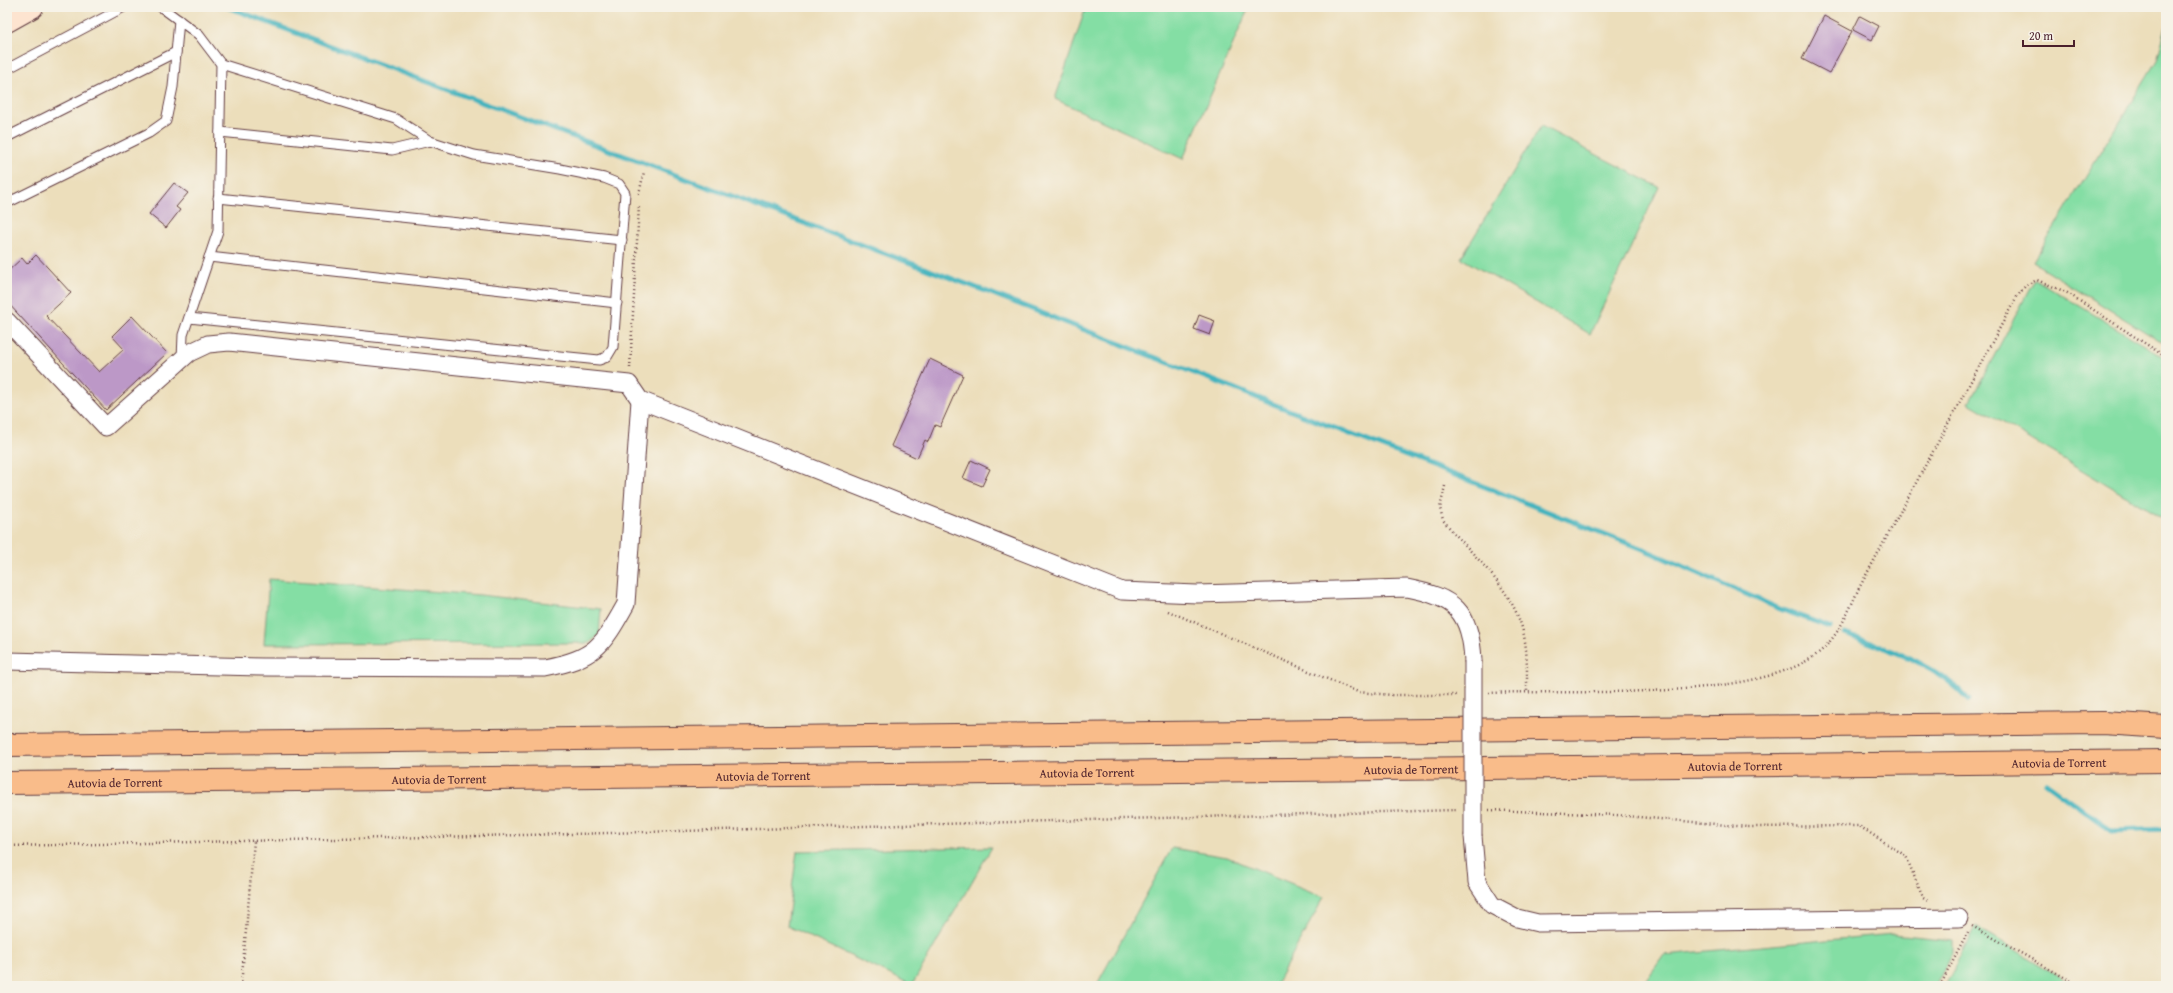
<svg xmlns="http://www.w3.org/2000/svg" width="2173" height="993" font-family="'Gentium Book Plus',serif">
<rect width="100%" height="100%" fill="#f7f3e8"/>
<filter id="ink" filterUnits="userSpaceOnUse"><feTurbulence type="fractalNoise" baseFrequency=".025" numOctaves="2"/><feDisplacementMap in="SourceGraphic" scale="8" xChannelSelector="R" yChannelSelector="G"/><feConvolveMatrix kernelMatrix="1 2 1 2 8 2 1 2 1" color-interpolation-filters="sRGB"/></filter>
<filter id="wash" filterUnits="userSpaceOnUse"><feTurbulence type="fractalNoise" baseFrequency=".012" numOctaves="4" result="noise"/><feDisplacementMap in="SourceGraphic" scale="16" xChannelSelector="R" yChannelSelector="G"/><feGaussianBlur stdDeviation="0.9" result="paint"/><feColorMatrix in="noise" values="0 0 0 0 0 0 0 0 0 0 0 0 0 0 0 0 0 1.4 0 .05"/><feComposite in="paint" operator="in"/></filter>
<g filter="url(#wash)">
<rect width="100%" height="100%" fill="#ecdebb"/>
<g fill="#84dea4" stroke="#677e68">
<polygon points="1086,7 1249,7 1183,159 1055,99"/>
<polygon points="2166,27 2166,345 2033,262 2157,60"/>
<polygon points="1541,126 1659,187 1590,334 1461,258"/>
<polygon points="2035,279 2166,358 2166,520 1969,403"/>
<polygon points="269,579 480,595 601,609 599,635 589,643 264,644"/>
<polygon points="992,847 912,985 787,926 797,851"/>
<polygon points="1172,848 1227,857 1324,897 1275,986 1096,986"/>
<polygon points="1976,926 2075,986 1945,986"/>
<polygon points="1893,934 1953,940 1953,951 1935,986 1642,986 1664,955"/>
</g>
<g fill="none" stroke-linecap="round" stroke-linejoin="round">
<g stroke="#44b4be" stroke-width="5">
<polyline points="227,7 988,292 1643,549 1780,609 1830,627"/>
<path d="M1845 634C1890 650 1936 663 1969 700"/>
<polyline points="2046,783 2112,831 2166,829"/>
</g>
</g>
<g id="blocks">
<g fill="#bc98c7">
<polygon points="1824,16 1852,31 1829,73 1802,59"/>
<polygon points="1860,16 1879,26 1872,40 1853,30"/>
<polygon points="174,183 188,193 176,207 180,210 166,228 149,214"/>
<polygon points="36,255 71,293 46,316 99,372 124,349 112,336 132,316 167,353 106,410 7,302 7,272 22,258 27,264"/>
<polygon points="1199,315 1215,321 1210,335 1194,329"/>
<polygon points="930,359 963,375 940,427 935,425 928,442 925,440 917,458 891,446"/>
<polygon points="971,460 990,469 982,486 963,478"/>
</g>
</g>
</g>
<g filter="url(#ink)">
<use href="#blocks" fill-opacity="0" stroke="#623c41" stroke-width="1"/>
<g fill="none" stroke-linecap="round" stroke-linejoin="round">
<defs>
<g id="lane">
<polyline points="161,7 199,35 221,64 218,231 183,335 182,359"/>
<polyline points="7,69 124,7"/>
<polyline points="220,132 392,150 430,141"/>
<polyline points="7,137 176,52"/>
<polyline points="218,198 622,240"/>
<polyline points="7,203 149,133 166,121 173,87 179,20"/>
<polyline points="209,257 617,303"/>
<polyline points="189,318 599,360 607,357 613,347 625,193 619,184 604,178 560,169 474,155 430,141 396,119 221,64"/>
</g>
<g id="street">
<path d="M7 321 106 427 189 353 208 344 229 342 629 384 640 400 1122 591 1197 594 1407 588C1454 597 1471 611 1473 661"/>
<path d="M7 661 262 667 545 668C595 658 602 647 626 604L640 400"/>
<polyline points="1473,836 1477,882 1492,905 1517,918 1538,923 1959,918"/>
</g>
<polyline id="secondary" points="7,21 32,7"/>
<g id="highway">
<polyline points="7,745 2103,723 2166,727"/>
<path id="s1" d="M7 783 2166 761"/>
</g>
</defs>
<use href="#lane" stroke="#623c41" stroke-width="11"/>
<use href="#street" stroke="#623c41" stroke-width="19"/>
<use href="#secondary" stroke="#623c41" stroke-width="24"/>
<use href="#highway" stroke="#623c41" stroke-width="24"/>
<g stroke="#623c41" stroke-width="2.5" stroke-dasharray="1 3" stroke-linecap="butt">
<polyline points="639,194 644,172"/>
<polyline points="630,368 639,205"/>
<path d="M1445 486 1440 508 1443 520C1468 551 1504 580 1519 619 1528 641 1527 667 1527 691"/>
<polyline points="1168,611 1358,692 1392,695 1456,695"/>
<path d="M1489 693C1571 689 1762 704 1822 650 1839 634 1849 611 1858 590L2016 298 2026 285 2037 280 2066 292 2166 357"/>
<polyline points="1489,810 1616,815 1748,827 1859,826 1906,856 1923,898 1928,901"/>
<polyline points="7,846 571,834 1456,810"/>
<polyline points="1972,926 2080,986"/>
<polyline points="241,986 254,841"/>
<polyline points="1940,986 1968,932"/>
</g>
<use href="#lane" stroke="#fff" stroke-width="9"/>
<use href="#street" stroke="#fff" stroke-width="17"/>
<use href="#secondary" stroke="#fde4d0" stroke-width="22"/>
<use href="#highway" stroke="#f9bc8a" stroke-width="22"/>
<defs>
<polyline id="street-bridge" points="1473,661 1473,836"/>
</defs>
<use href="#street-bridge" stroke="#623c41" stroke-width="19" stroke-linecap="butt"/>
<use href="#street-bridge" stroke="#fff" stroke-width="17"/>
</g>
</g>
<g text-anchor="middle" dominant-baseline="central" stroke-width="3" stroke-linejoin="round" paint-order="stroke">
<g font-size="12" fill="#4a1f2b" stroke="#f7f3e8">
<text stroke="none"><textPath href="#s1" startOffset="2052">Autovia de Torrent</textPath></text>
<text stroke="none"><textPath href="#s1" startOffset="1728">Autovia de Torrent</textPath></text>
<text stroke="none"><textPath href="#s1" startOffset="1404">Autovia de Torrent</textPath></text>
<text stroke="none"><textPath href="#s1" startOffset="1080">Autovia de Torrent</textPath></text>
<text stroke="none"><textPath href="#s1" startOffset="756">Autovia de Torrent</textPath></text>
<text stroke="none"><textPath href="#s1" startOffset="432">Autovia de Torrent</textPath></text>
<text stroke="none"><textPath href="#s1" startOffset="108">Autovia de Torrent</textPath></text>
</g>
</g>
<rect width="2173" height="993" fill="none" stroke="#f7f3e8" stroke-width="24"/>
<path d="M2023 40v6h51v-6" fill="none" stroke="#4a1f2b" stroke-width="2"/>
<text x="2029" y="40" font-size="12" fill="#4a1f2b" stroke="#f7f3e8" stroke-width="3" paint-order="stroke">20 m</text>
</svg>
